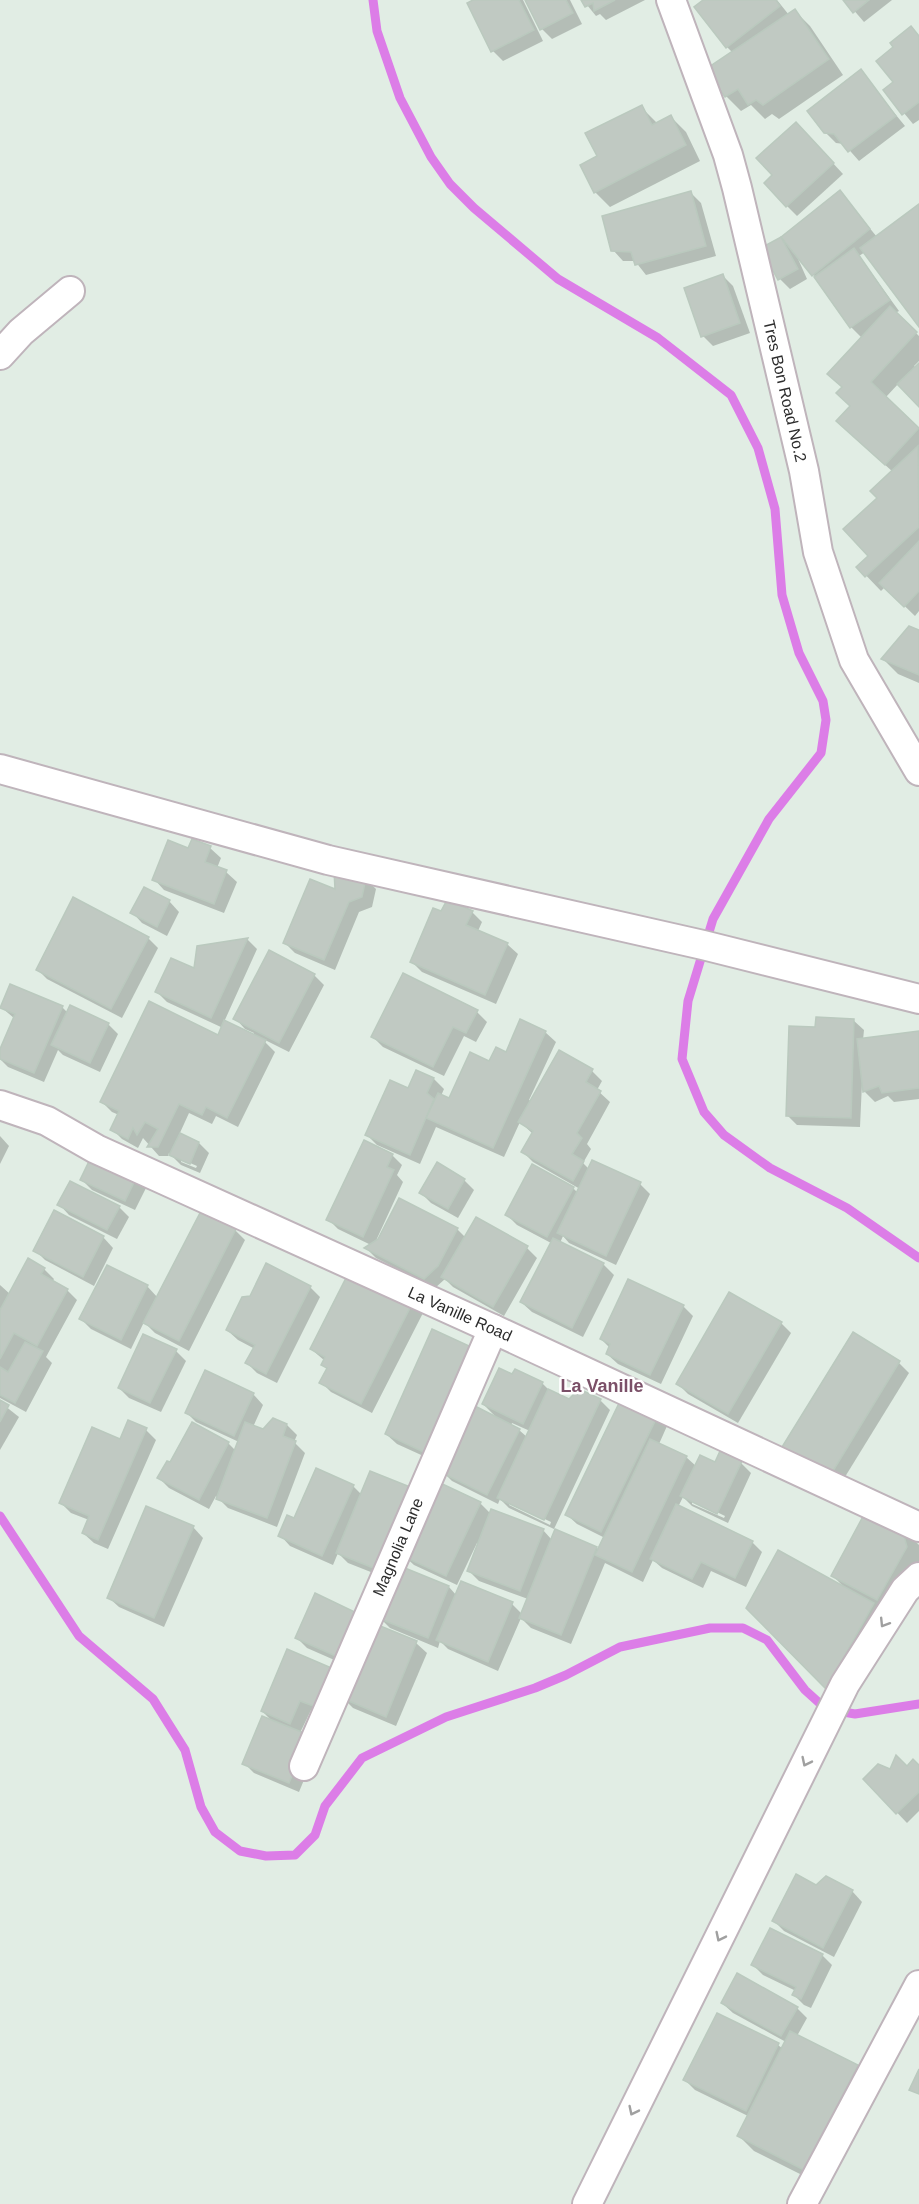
<svg xmlns="http://www.w3.org/2000/svg" width="919" height="2204" font-family="Helvetica,sans-serif">
<rect width="100%" height="100%" fill="#e1ede4"/>
<g fill="#0003" fill-rule="evenodd">
<polygon points="476,0 523,0 543,41 503,61 493,51"/>
<polygon points="527,0 570,0 582,24 552,39 542,29"/>
<polygon points="583,0 645,0 606,20 600,14 596,16"/>
<polygon points="705,0 777,0 789,15 795,11 810,26 843,75 779,119 772,114 765,119 751,105 741,111 726,96 708,70 733,53 727,47"/>
<polygon points="845,0 892,0 864,22"/>
<polygon points="919,36 919,120 913,124 885,90 895,83"/>
<polygon points="860,71 905,126 859,161 844,144 836,143 825,132"/>
<polygon points="641,107 658,124 671,117 686,132 700,161 610,207 595,192 600,157"/>
<polygon points="806,134 843,174 797,216 787,206"/>
<polygon points="840,192 877,237 919,206 919,324 865,252 859,256 899,311 895,313 919,336 919,361 914,366 916,368 919,365 919,405 899,383 886,397 919,428 919,611 915,616 885,587 881,591 858,567 870,556 879,498 893,472 853,436 851,407 843,388 862,338 851,327 817,279 795,252 807,279 790,289 780,279 782,239"/>
<polygon points="691,193 701,203 716,256 646,275 635,261 623,261 613,250"/>
<polygon points="723,276 733,286 750,333 713,346 703,336"/>
<polygon points="919,632 919,683 898,674 883,659"/>
<polygon points="192,841 210,848 221,858 217,868 226,872 237,882 224,913 164,890 154,879 189,849"/>
<polygon points="366,879 376,889 372,907 359,912 335,970 295,953 285,943 337,892"/>
<polygon points="169,901 179,912 167,936 142,923 132,912"/>
<polygon points="472,912 482,922 478,931 507,944 518,954 496,1004 422,972 412,962 442,913"/>
<polygon points="148,938 158,948 122,1018 47,979 37,969"/>
<path d="M247 939 257 949 224 1022 253 1036 254 1033 245 1029 235 1018 314 975 324 985 289 1052 261 1038 275 1052 238 1127 216 1116 212 1124 189 1113 179 1135 199 1143 209 1153 200 1173 181 1165 169 1153 168 1156H159L143 1138 138 1148 122 1139 112 1129 119 1115 112 1112 101 1101 218 1037 223 1028 167 1002 157 992ZM181 1159 197 1166 196 1168 181 1162Z"/>
<polygon points="1,1007 62,1007 68,1013 108,1024 118,1034 100,1072 63,1055 58,1050 44,1082 8,1067 0,1059 0,1053 15,1019"/>
<polygon points="477,1012 487,1022 476,1042 464,1036 444,1076 383,1047 373,1037"/>
<polygon points="853,1020 864,1030 863,1040 919,1032 919,1099 894,1102 888,1096 875,1102 865,1092 864,1083 862,1083 860,1127 797,1125 787,1115 817,1029"/>
<polygon points="545,1032 556,1042 529,1100 531,1101 592,1071 602,1081 597,1090 610,1102 587,1144 591,1149 583,1163 589,1169 593,1162 640,1184 650,1194 616,1265 569,1243 563,1236 560,1243 604,1265 614,1275 583,1337 532,1312 521,1302 551,1243 517,1225 507,1215 573,1188 578,1193 580,1189 533,1162 523,1152 533,1134 520,1122 504,1157 436,1127 420,1164 377,1145 367,1135 409,1090 417,1072 434,1079 444,1089 441,1096 449,1100 490,1063"/>
<polygon points="0,1136 9,1146 0,1164"/>
<polygon points="95,1153 148,1184 135,1210 92,1190 82,1180"/>
<polygon points="392,1155 402,1165 397,1175 403,1182 374,1245 457,1229 465,1237 527,1248 537,1258 504,1316 453,1287 445,1279 435,1288 376,1258 366,1248 371,1245 338,1229 328,1219"/>
<polygon points="464,1180 474,1190 458,1218 431,1203 421,1193"/>
<polygon points="59,1204 119,1207 129,1217 117,1239 69,1215"/>
<polygon points="235,1230 245,1240 189,1351 155,1333 144,1322 131,1349 91,1329 81,1319 147,1286 158,1298"/>
<polygon points="103,1237 113,1248 94,1286 45,1260 35,1250"/>
<polygon points="44,1269 54,1279 52,1282 67,1290 77,1300 46,1357 52,1363 26,1412 0,1398 0,1285 10,1294"/>
<polygon points="352,1270 424,1311 372,1413 331,1392 321,1382 328,1370 323,1365 325,1361 311,1349"/>
<polygon points="310,1287 320,1297 277,1383 257,1373 247,1363 255,1349 238,1340 227,1330"/>
<polygon points="683,1306 693,1316 661,1384 618,1364 607,1354 610,1348 601,1339"/>
<polygon points="781,1323 791,1333 738,1423 688,1394 678,1384"/>
<polygon points="176,1351 186,1361 161,1412 129,1398 119,1388"/>
<polygon points="477,1351 441,1464 397,1444 386,1434"/>
<polygon points="899,1363 909,1373 840,1485 794,1457"/>
<path d="M513 1376 542 1383 551 1392 570 1401 600 1400 610 1410 554 1529 509 1508 500 1499 498 1504 452 1481 442 1471 498 1419 483 1404ZM512 1423 530 1431 527 1437 519 1430 511 1426ZM509 1502 551 1522 550 1525 509 1505Z"/>
<polygon points="253,1394 263,1405 253,1427 263,1431 287,1425 297,1435 294,1442 305,1453 277,1527 228,1508 216,1496 209,1509 169,1488 159,1478 171,1464 228,1443 236,1451 239,1442 196,1422 186,1412"/>
<polygon points="0,1402 19,1417 0,1450"/>
<path d="M657 1416 667 1426 659 1444 686 1457 696 1466 716 1464 721 1453 741 1463 751 1473 728 1523 692 1506 683 1497 678 1507 752 1542 762 1552 746 1587 711 1571 703 1588 662 1568 653 1560 643 1582 605 1563 571 1644 531 1628 521 1618 498 1671 448 1649 440 1641 438 1648 390 1628 380 1618 401 1568 449 1587 457 1596 512 1604 522 1614 528 1599 479 1581 469 1571 479 1544 477 1543 457 1585 414 1565 402 1554 391 1580 348 1563 338 1553 333 1565 290 1546 280 1535 294 1520 353 1486 362 1495 414 1491 480 1503 491 1514 543 1530 552 1540 597 1548 599 1551 605 1538 577 1524 566 1514ZM692 1500 725 1516 724 1518 692 1504Z"/>
<polygon points="146,1430 156,1440 108,1549 94,1543 83,1533 89,1520 71,1513 61,1503 121,1441"/>
<polygon points="900,1526 919,1545 919,1578 837,1698 747,1608 845,1588 833,1576"/>
<polygon points="193,1527 203,1538 164,1627 119,1607 108,1597"/>
<polygon points="315,1595 348,1666 307,1648 297,1638"/>
<polygon points="374,1625 416,1643 427,1653 396,1726 353,1708 343,1698"/>
<polygon points="288,1651 330,1718 311,1710 300,1733 318,1746 299,1792 254,1773 244,1763 273,1722 262,1711"/>
<polygon points="919,1767 919,1811 907,1823 865,1779 891,1771"/>
<polygon points="826,1878 852,1891 862,1902 834,1957 784,1931 773,1920"/>
<polygon points="822,1955 832,1965 811,2008 804,2005 794,1995 796,1991 763,1975 753,1965"/>
<polygon points="722,2003 797,2008 807,2018 797,2036 857,2066 872,2081 820,2184 754,2151 739,2136 748,2116 695,2090 685,2080 717,2015 778,2045 783,2049 786,2042 733,2013"/>
</g>
<g fill="none" stroke-linecap="round" stroke-linejoin="round">
<g stroke="#dc7de7" stroke-width="9">
<polyline points="373,0 377,31 400,98 431,157 450,184 474,208 558,279 658,338 731,395 758,448 775,509 782,595 799,653 823,701 826,720 821,753 769,819 713,919 688,1001 682,1059 704,1112 724,1135 770,1168 847,1208 919,1258"/>
<polyline points="0,1516 79,1636 153,1699 185,1750 201,1807 215,1832 240,1851 266,1856 295,1855 315,1835 325,1806 362,1758 446,1717 535,1688 566,1675 620,1647 710,1628 743,1628 767,1640 805,1690 826,1709 855,1714 919,1704"/>
</g>
</g>
<g fill="#c0c9c2" stroke="#bac9be" stroke-width="1.5">
<polygon points="473,0 519,0 534,30 491,52 467,3"/>
<polygon points="525,0 566,0 573,13 540,30"/>
<polygon points="581,0 615,0 594,11 593,3 585,7"/>
<polygon points="703,0 776,0 780,6 726,48 694,7"/>
<polygon points="843,0 869,0 853,13"/>
<polygon points="795,9 829,59 763,105 756,100 748,105 738,89 725,97 706,69"/>
<polygon points="911,26 919,36 919,102 902,115 883,90 893,82 876,61 893,47 890,43"/>
<polygon points="861,69 896,116 848,152 834,134 824,133 807,111"/>
<polygon points="642,105 652,125 671,115 686,145 594,193 580,165 597,156 585,133"/>
<polygon points="796,122 834,163 786,207 764,183 772,175 756,158"/>
<polygon points="840,190 870,229 812,276 781,237"/>
<polygon points="691,191 706,246 635,265 631,252 611,251 602,216"/>
<polygon points="919,204 919,327 860,248"/>
<polygon points="781,237 798,269 778,280 761,248"/>
<polygon points="854,248 890,300 850,328 814,277"/>
<polygon points="723,274 740,323 701,337 684,288"/>
<polygon points="890,306 917,332 871,382 919,428 885,465 836,421 850,406 836,393 842,387 827,374"/>
<polygon points="919,363 919,407 897,384"/>
<polygon points="918,446 919,527 865,577 856,567 868,556 843,529 877,498 870,491"/>
<polygon points="919,541 919,591 904,607 879,583"/>
<polygon points="909,626 919,630 919,675 881,659"/>
<polygon points="192,839 211,846 205,862 227,870 214,904 152,880 168,840 188,848"/>
<polygon points="334,871 366,878 362,897 349,902 324,960 283,943 310,879 335,889"/>
<polygon points="144,887 170,900 157,927 130,913"/>
<polygon points="73,897 149,937 111,1009 36,970"/>
<polygon points="447,900 473,911 466,925 508,943 485,995 410,962 433,908 441,911"/>
<polygon points="248,938 211,1018 155,992 171,958 194,968 197,946"/>
<polygon points="269,950 315,974 279,1043 233,1019"/>
<polygon points="403,973 478,1010 466,1033 453,1027 433,1067 371,1037"/>
<polygon points="10,984 63,1006 34,1073 0,1059 0,1049 15,1014 0,1008"/>
<polygon points="149,1001 218,1035 224,1020 266,1040 227,1118 206,1107 202,1115 179,1104 158,1147 147,1147 158,1129 145,1122 137,1135 133,1128 128,1139 110,1130 119,1111 100,1102"/>
<polygon points="70,1005 109,1023 90,1063 51,1045"/>
<polygon points="816,1017 854,1019 851,1118 786,1116 789,1026 815,1027"/>
<polygon points="520,1019 546,1031 493,1148 426,1118 438,1093 449,1098 470,1052 489,1061 496,1047 506,1052"/>
<polygon points="919,1031 919,1088 882,1093 879,1086 863,1092 857,1039"/>
<polygon points="559,1050 593,1069 586,1082 601,1091 577,1133 582,1138 572,1154 584,1161 573,1181 521,1152 533,1131 518,1122"/>
<polygon points="416,1070 434,1078 427,1093 434,1099 410,1155 365,1135 390,1080 408,1088"/>
<polygon points="180,1133 199,1142 190,1164 169,1155"/>
<polygon points="364,1140 393,1154 387,1167 394,1170 363,1237 326,1220"/>
<polygon points="94,1151 139,1172 125,1201 80,1180"/>
<polygon points="592,1160 641,1182 606,1256 557,1233"/>
<polygon points="437,1162 465,1179 448,1209 419,1193"/>
<polygon points="532,1164 574,1187 547,1237 505,1215"/>
<polygon points="70,1181 120,1206 107,1230 57,1205"/>
<polygon points="399,1198 458,1228 438,1266 424,1279 364,1248 378,1239"/>
<polygon points="54,1210 104,1236 83,1277 33,1251"/>
<polygon points="201,1211 236,1229 179,1341 143,1323"/>
<polygon points="476,1217 528,1246 493,1307 441,1277"/>
<polygon points="553,1238 604,1263 572,1328 520,1302"/>
<polygon points="28,1258 45,1268 41,1274 68,1289 37,1346 14,1333 0,1359 0,1310"/>
<polygon points="266,1263 311,1286 266,1374 245,1363 255,1345 226,1330 242,1297 250,1296"/>
<polygon points="107,1265 148,1285 121,1340 79,1319"/>
<polygon points="351,1268 414,1300 361,1404 319,1383 327,1368 321,1365 325,1357 310,1349"/>
<polygon points="628,1279 684,1305 650,1375 606,1354 610,1344 600,1339"/>
<polygon points="729,1292 782,1322 728,1414 676,1384"/>
<polygon points="432,1329 478,1350 430,1455 385,1434"/>
<polygon points="853,1332 900,1361 830,1476 782,1447"/>
<polygon points="143,1334 177,1349 150,1403 118,1388"/>
<polygon points="25,1342 43,1351 15,1403 0,1395 0,1367 8,1372"/>
<polygon points="499,1368 512,1374 515,1369 543,1382 523,1424 482,1404"/>
<polygon points="205,1370 254,1393 234,1436 185,1413"/>
<polygon points="548,1389 569,1399 579,1389 601,1399 544,1520 497,1498"/>
<polygon points="622,1397 658,1415 601,1532 565,1515"/>
<polygon points="0,1400 9,1405 0,1422"/>
<polygon points="473,1405 520,1429 487,1495 440,1472"/>
<polygon points="273,1418 287,1424 283,1436 296,1441 267,1518 216,1499 245,1422 263,1429"/>
<polygon points="128,1420 147,1428 98,1540 82,1533 89,1516 59,1503 92,1427 120,1439"/>
<polygon points="192,1422 229,1442 199,1500 157,1478 167,1461 170,1462"/>
<polygon points="650,1439 687,1456 632,1572 595,1555"/>
<polygon points="720,1451 742,1461 717,1514 680,1496 700,1455 715,1462"/>
<polygon points="316,1468 354,1485 322,1556 278,1536 287,1515 294,1518"/>
<polygon points="370,1471 415,1489 381,1571 336,1553"/>
<polygon points="436,1481 481,1502 446,1576 402,1556"/>
<polygon points="676,1504 753,1541 735,1578 701,1562 692,1579 650,1559"/>
<polygon points="146,1506 194,1526 154,1618 107,1598"/>
<polygon points="491,1509 544,1529 520,1591 467,1571"/>
<polygon points="867,1509 901,1525 907,1547 877,1600 831,1576"/>
<polygon points="555,1529 597,1547 561,1635 519,1618"/>
<polygon points="778,1550 874,1603 826,1689 746,1608"/>
<polygon points="400,1566 449,1586 428,1638 378,1618"/>
<polygon points="461,1581 513,1602 488,1662 436,1640"/>
<polygon points="315,1593 357,1613 338,1657 295,1638"/>
<polygon points="373,1623 417,1641 386,1717 342,1698"/>
<polygon points="287,1649 336,1670 319,1708 300,1701 290,1724 261,1711"/>
<polygon points="262,1716 309,1735 289,1783 242,1764"/>
<polygon points="896,1755 907,1766 913,1759 919,1765 919,1792 896,1814 863,1779 878,1764 890,1769"/>
<polygon points="796,1874 816,1885 826,1876 853,1890 823,1948 772,1921"/>
<polygon points="770,1928 823,1954 801,1999 792,1995 796,1987 751,1965"/>
<polygon points="737,1973 798,2007 781,2036 721,2003"/>
<polygon points="717,2013 779,2043 746,2111 683,2080"/>
<polygon points="790,2031 858,2065 804,2170 737,2136"/>
<polygon points="919,2069 919,2094 909,2090"/>
</g>
<g fill="none" stroke-linecap="round" stroke-linejoin="round">
<defs>
<g id="street">
<polyline points="671,0 728,155 737,188 804,471 818,552 854,660 919,771"/>
<polyline points="0,355 21,332 70,291"/>
<polyline points="0,769 328,860 703,945 919,999"/>
<polyline points="0,1105 47,1121 96,1149 493,1329 919,1527"/>
<polyline points="304,1766 493,1329"/>
<polyline points="587,2204 845,1684 905,1590 919,1577"/>
<polyline points="802,2204 919,1985"/>
</g>
</defs>
<use href="#street" stroke="#bfb4bb" stroke-width="32"/>
<use href="#street" stroke="#fff" stroke-width="28"/>
</g>
<defs><path id="oneway-chevron" d="M-2-3.5L2.5 0L-2 3.5" fill="none" stroke-width="1.6" stroke-linecap="round" stroke-linejoin="round" transform="scale(1.5)"/></defs>
<g stroke="#a0a0a0">
<use href="#oneway-chevron" transform="translate(884 1623) rotate(122)"/>
<use href="#oneway-chevron" transform="translate(806 1762) rotate(116)"/>
<use href="#oneway-chevron" transform="translate(720 1937) rotate(116)"/>
<use href="#oneway-chevron" transform="translate(633 2111) rotate(116)"/>
</g>
<g text-anchor="middle" dominant-baseline="central" stroke-width="5" stroke-linejoin="round" paint-order="stroke">
<g font-size="16" fill="#2d2d2d" stroke="#fff">
<text transform="translate(785 391) rotate(77)">Tres Bon Road No.2</text>
<text transform="translate(460 1314) rotate(24)">La Vanille Road</text>
<text transform="translate(398 1547) rotate(-67)">Magnolia Lane</text>
</g>
<g font-size="18" font-weight="bold" fill="#7b5068" stroke="#fff">
<text x="602" y="1386">La Vanille</text>
</g>
</g>
</svg>
